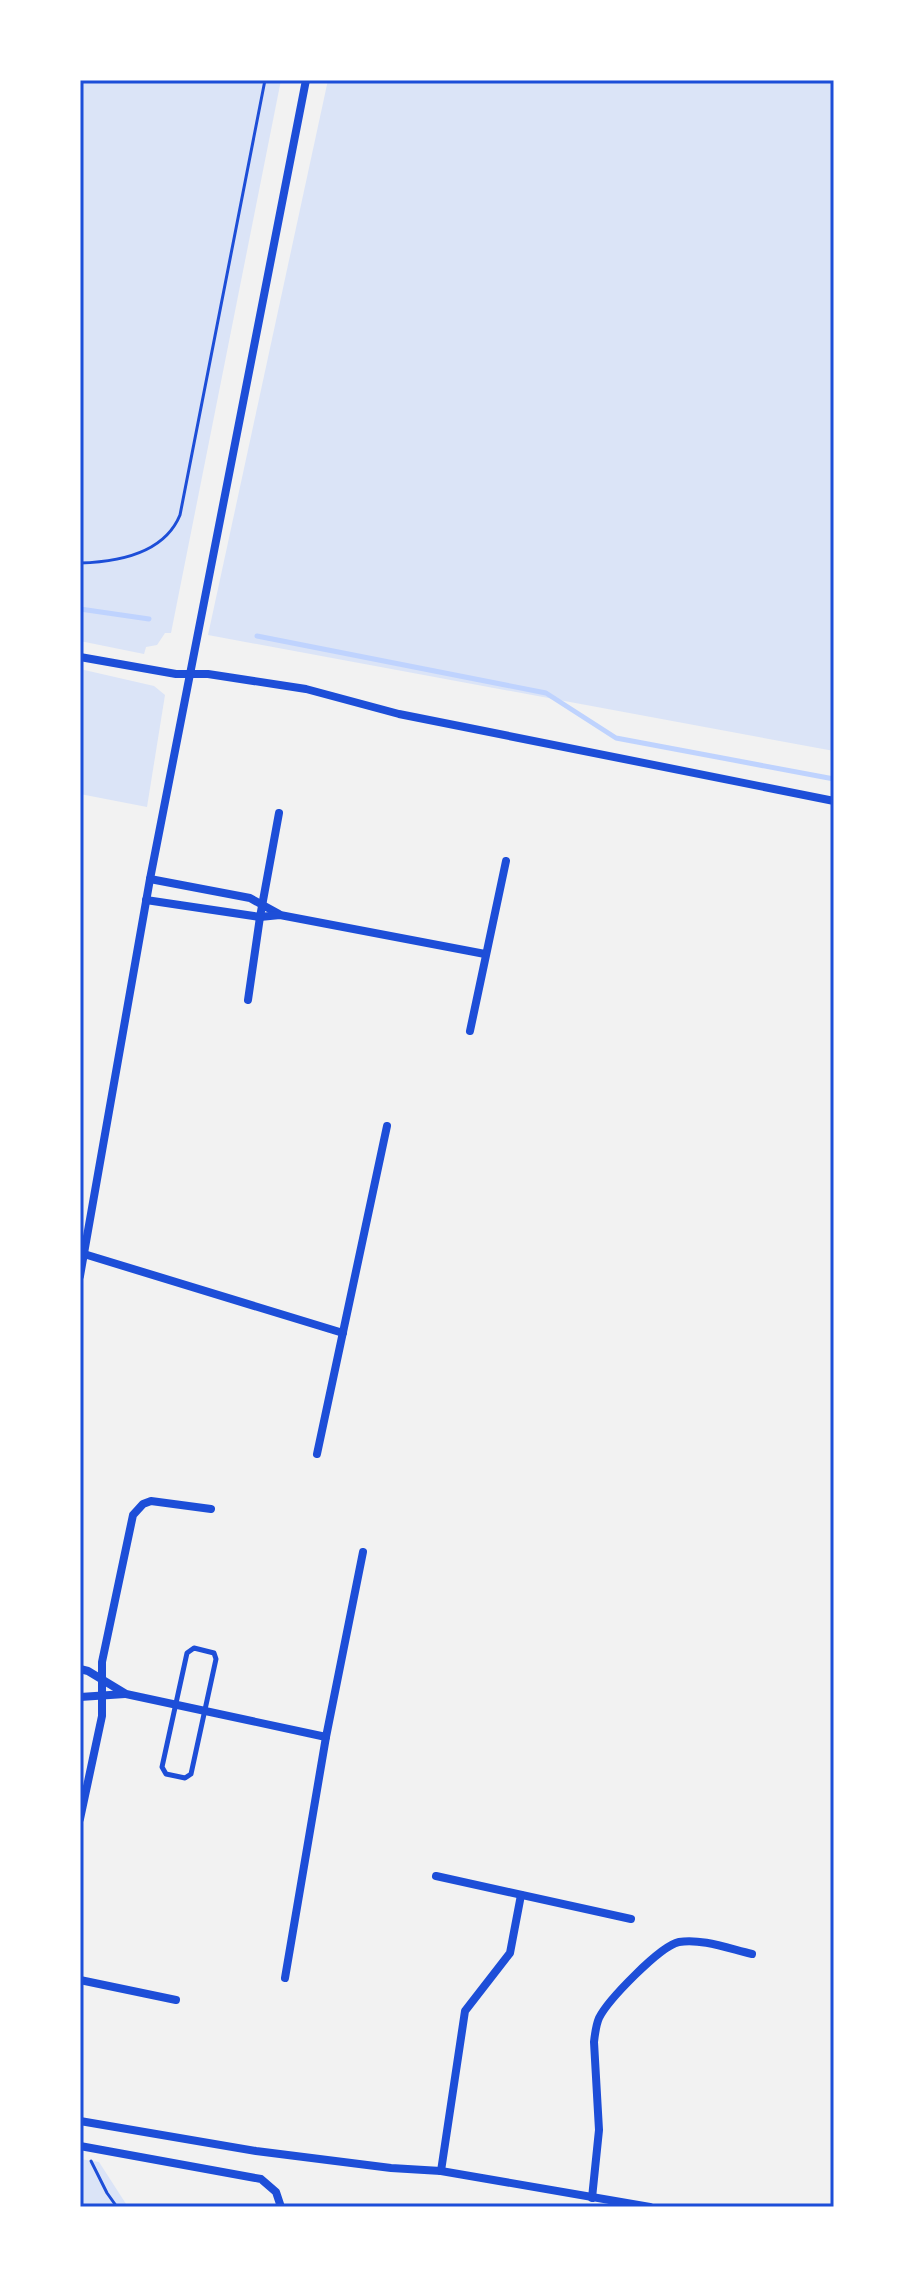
<svg xmlns="http://www.w3.org/2000/svg" width="914" height="2287" font-family="Signika,sans-serif">
<rect width="100%" height="100%" fill="#f2f2f2"/>
<g fill="#dbe4f7">
<polygon points="80,80 281,80 171,633 165,633 157,645 146,647 144,654 80,641"/>
<polygon points="328,80 834,80 834,751 208,635"/>
<polygon points="80,669 154,686 165,695 147,807 80,794"/>
<polygon points="80,2159 99,2162 128,2207 80,2207"/>
</g>
<g fill="none" stroke-linecap="round" stroke-linejoin="round">
<g stroke="#bfd3fe" stroke-width="5">
<polyline points="80,609 149,619"/>
<polyline points="257,636 546,693 616,738 834,779"/>
</g>
<g stroke="#1d4ed8" stroke-width="3">
<path d="M80 563C117 562 164 554 180 515L265 80"/>
<polyline points="91,2161 107,2193 117,2207"/>
</g>
<polygon stroke="#1d4ed8" stroke-width="5" points="194,1648 214,1653 216,1659 191,1774 185,1778 166,1774 162,1767 187,1653"/>
<g stroke="#1d4ed8" stroke-width="8">
<polyline points="80,657 176,674 208,674 306,689 399,714 834,801"/>
<polyline points="150,879 250,898 279,914"/>
<polyline points="146,900 260,917 280,915 485,954"/>
<polyline points="248,1000 260,917 279,813"/>
<polyline points="470,1031 506,861"/>
<polyline points="84,1254 343,1333"/>
<polyline points="80,1276 150,879 306,80"/>
<polyline points="317,1454 387,1126"/>
<polyline points="80,1669 88,1671 126,1694 326,1737"/>
<polyline points="80,1697 125,1694"/>
<polyline points="80,1819 102,1716 102,1662 133,1515 143,1504 151,1501 211,1509"/>
<polyline points="436,1876 631,1919"/>
<polyline points="285,1978 326,1737 363,1552"/>
<polyline points="80,1980 176,2000"/>
<polyline points="80,2121 256,2151 391,2168 441,2171 650,2207"/>
<polyline points="80,2146 261,2179 276,2192 281,2207"/>
<polyline points="441,2171 465,2011 510,1953 521,1895"/>
<path d="M592 2198 599 2130 594 2042C595 2033 596 2025 599 2018 608 2000 660 1946 679 1942 701 1938 730 1949 752 1954"/>
</g>
</g>
<rect width="914" height="2287" fill="none" stroke="#ffffff" stroke-width="164"/>
<rect x="82" y="82" width="750" height="2123" fill="none" stroke="#1d4ed8" stroke-width="3"/>
</svg>
